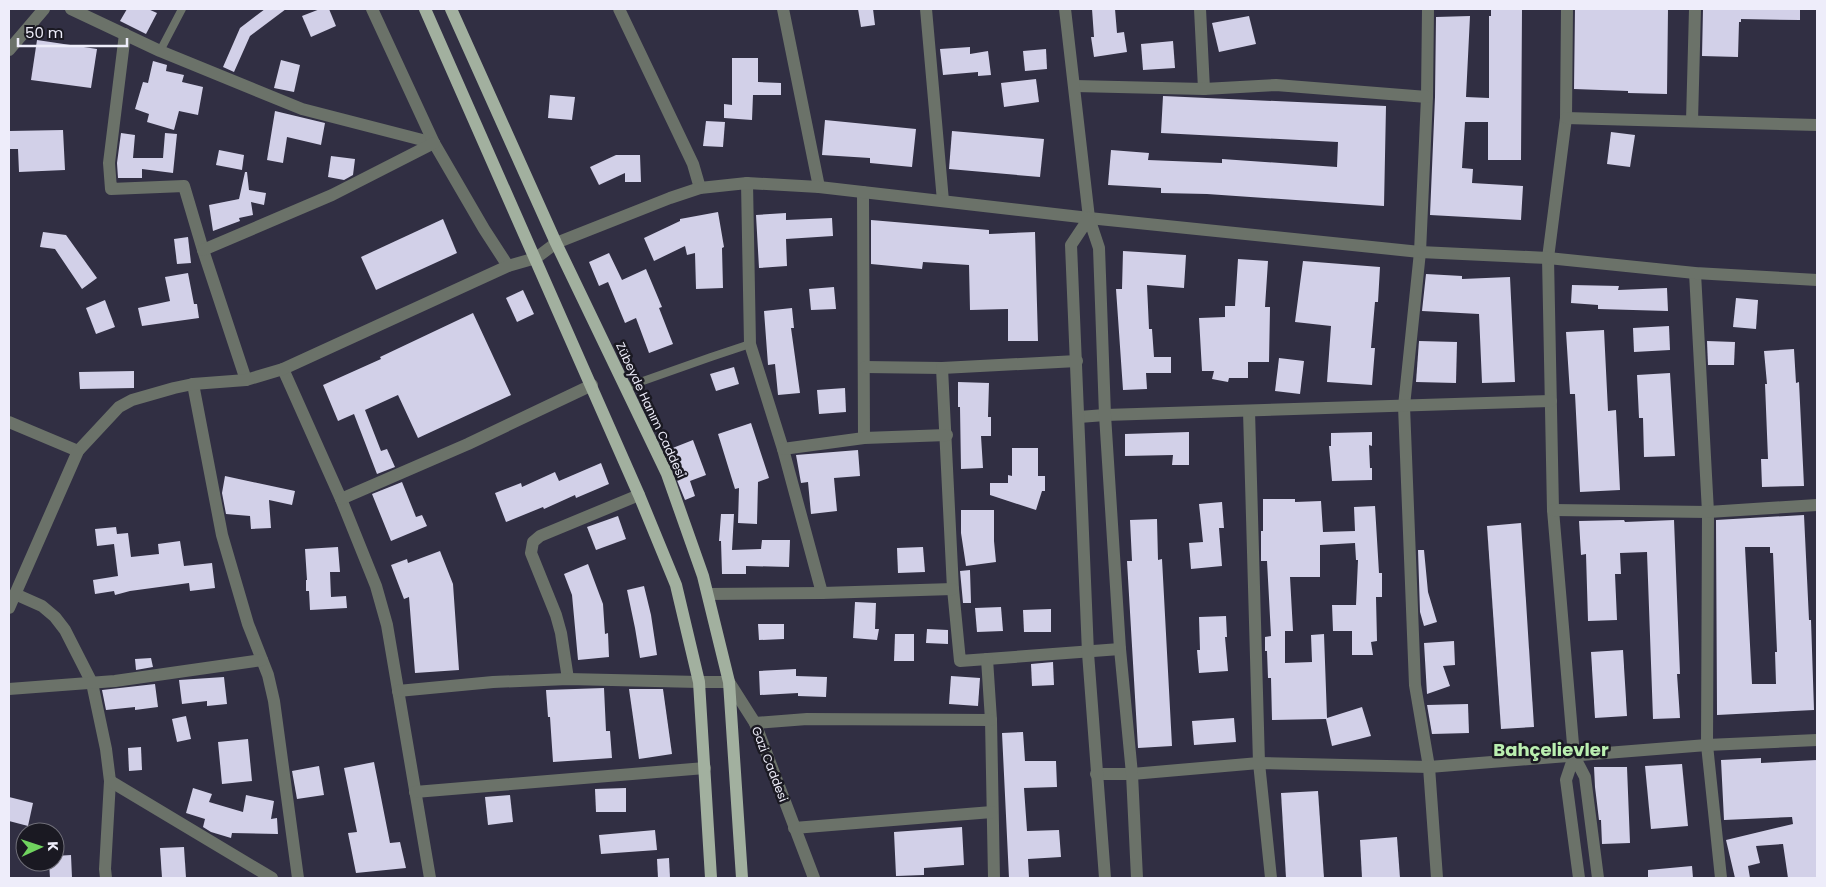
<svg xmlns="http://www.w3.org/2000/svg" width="1826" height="887" font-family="Poppins,sans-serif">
<rect width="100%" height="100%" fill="#312f43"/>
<g fill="#d2d0e8" fill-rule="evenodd">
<polygon points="127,9 148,9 157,13 146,34 120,21"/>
<polygon points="265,9 286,9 250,36 234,72 223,67 240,28"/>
<polygon points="320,9 329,9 336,26 311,37 302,16"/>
<polygon points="858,9 873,9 875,25 861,27"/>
<polygon points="1092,9 1115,9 1117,33 1124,32 1127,52 1094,57 1091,37 1094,37"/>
<polygon points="1491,9 1522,9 1521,160 1488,160 1488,122 1465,122 1462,168 1473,169 1472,183 1523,186 1521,220 1430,215 1435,97 1436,17 1470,16 1466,97 1489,98 1489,16 1491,16"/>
<polygon points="1575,9 1668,9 1667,94 1628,93 1628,91 1574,89"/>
<polygon points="1703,9 1800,9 1800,20 1741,19 1741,22 1739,22 1738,57 1702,56"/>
<polygon points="1249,16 1256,44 1219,52 1212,23"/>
<polygon points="37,40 97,49 91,88 31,80"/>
<polygon points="1173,41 1175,68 1143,70 1141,44"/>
<polygon points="970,47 970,54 988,51 991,75 978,76 978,72 943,75 940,49"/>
<polygon points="1046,49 1047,69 1025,71 1023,51"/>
<polygon points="732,58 758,58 758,82 781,83 781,95 753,95 752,120 724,118 724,104 732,105"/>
<polygon points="281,60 300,65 294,92 274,88"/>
<polygon points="153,61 167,65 166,71 184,75 182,82 203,87 198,115 179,111 174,130 147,122 149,114 135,109 143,82 148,83"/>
<polygon points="1036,79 1039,102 1004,107 1001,83"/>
<polygon points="550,95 575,97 572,120 548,118"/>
<polygon points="1163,96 1386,106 1384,206 1207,194 1161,193 1161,188 1108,185 1111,150 1149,153 1148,160 1222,163 1222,159 1337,167 1338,142 1161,133"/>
<polygon points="275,111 325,123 321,145 287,137 283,163 267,160"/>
<polygon points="825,120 916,129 912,167 870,163 870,158 822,155"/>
<polygon points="706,121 725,122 723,147 703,146"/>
<polygon points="63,130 65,170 19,172 18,149 9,149 9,131"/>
<polygon points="952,131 1044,139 1040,177 949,169"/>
<polygon points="1611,132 1635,135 1630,167 1607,164"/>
<polygon points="121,133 135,135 133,158 163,158 165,133 177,134 173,173 142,169 142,178 118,178 117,163"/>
<polygon points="219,150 244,155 242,170 216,165"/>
<polygon points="616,155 640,155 641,182 625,182 625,173 599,185 590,167"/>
<polygon points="331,156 355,159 353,175 344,180 328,177"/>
<polygon points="245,172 247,172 249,190 266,193 264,205 251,202 253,215 239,218 240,221 213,231 209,205 239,199"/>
<polygon points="718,212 724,247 722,248 723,288 696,289 695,253 687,255 685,246 654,261 644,238 680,221 680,219"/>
<polygon points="786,213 786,220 832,218 833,236 786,239 787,266 759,268 756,215"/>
<polygon points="443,219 457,253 376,290 361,257"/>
<polygon points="871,220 989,230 989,234 1035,232 1038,341 1008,341 1008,309 970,310 969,265 923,262 922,269 871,264"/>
<polygon points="43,232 66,235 97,278 82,289 55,249 40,247"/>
<polygon points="188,237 191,263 177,264 174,239"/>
<polygon points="1123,251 1186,255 1184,288 1147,285 1149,329 1152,329 1154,357 1171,357 1171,373 1146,373 1147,389 1123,390 1116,289 1122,289"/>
<polygon points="609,253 622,280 646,269 662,307 659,308 673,344 649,353 636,318 625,323 608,282 599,286 589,262"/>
<polygon points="1238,259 1268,261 1265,307 1270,307 1269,362 1248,362 1248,378 1229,378 1228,382 1212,379 1214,371 1202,371 1199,318 1225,317 1225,306 1235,306"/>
<polygon points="1303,261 1380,267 1378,302 1375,302 1371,348 1375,348 1372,385 1327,382 1331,326 1295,322"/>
<polygon points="188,273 194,304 197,304 199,318 142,326 138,308 170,301 165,277"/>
<polygon points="1426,274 1462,276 1462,279 1510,277 1515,382 1482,383 1479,314 1422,311"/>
<polygon points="1572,285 1619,286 1618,290 1667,288 1668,311 1598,309 1598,305 1571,303"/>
<polygon points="834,287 836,309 811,310 809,289"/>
<polygon points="523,290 534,314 517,322 506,298"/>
<polygon points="1736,298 1758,300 1756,329 1733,327"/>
<polygon points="105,300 115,327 96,334 86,308"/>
<polygon points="792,308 794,328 791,328 800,393 778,395 775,364 768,365 764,311"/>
<polygon points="473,313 511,395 418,438 398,395 365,410 381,451 387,449 395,467 377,474 354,414 338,421 323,385 381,359 380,357"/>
<polygon points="1669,326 1670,350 1634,352 1633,328"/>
<polygon points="1604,330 1608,411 1616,410 1620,490 1580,492 1575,394 1570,394 1566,332"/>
<polygon points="1419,341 1457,342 1456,383 1416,382"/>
<polygon points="1707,341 1735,342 1734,365 1708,365"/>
<polygon points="1794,349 1796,383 1799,382 1804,486 1762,487 1761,459 1768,459 1765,384 1767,384 1764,351"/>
<polygon points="1279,358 1304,361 1300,394 1275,391"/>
<polygon points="734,367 739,384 716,391 710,374"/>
<polygon points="134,371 134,388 80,389 79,372"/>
<polygon points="1670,373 1675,456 1644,457 1643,418 1639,418 1637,375"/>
<polygon points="958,382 989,383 988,417 991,417 991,436 981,436 983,468 961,469 960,407 958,407"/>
<polygon points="845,388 846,412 819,414 817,390"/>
<polygon points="751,423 769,478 758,482 757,524 738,523 739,488 735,489 718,434"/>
<polygon points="1189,432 1189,465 1172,465 1173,455 1125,456 1125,434"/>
<polygon points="1372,432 1372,446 1369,445 1370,468 1372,468 1372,480 1332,481 1329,446 1331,446 1331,433"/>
<polygon points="693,440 706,475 690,481 695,496 685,500 665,451"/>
<polygon points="1012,448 1038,448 1038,476 1045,476 1045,491 1042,491 1036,510 990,495 990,483 1008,483 1008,475 1012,476"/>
<polygon points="858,450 860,476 834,478 837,511 811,514 808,482 801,483 796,455"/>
<polygon points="601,463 609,484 576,498 575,495 544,509 543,507 506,522 495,493 521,483 522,487 555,472 559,481"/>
<polygon points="225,476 295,491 292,505 269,500 271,528 251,529 250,516 226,514 222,493"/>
<polygon points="402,482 416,517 422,515 427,526 391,541 372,494"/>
<polygon points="1263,499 1295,499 1295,502 1321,501 1323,532 1355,531 1354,507 1375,506 1379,573 1382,573 1382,597 1376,597 1377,641 1371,642 1373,655 1352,655 1352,631 1333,631 1332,605 1356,605 1358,560 1356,560 1355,543 1320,545 1320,577 1290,577 1293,631 1285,631 1285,663 1312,662 1311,635 1324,634 1327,718 1362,707 1371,736 1332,746 1326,719 1272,720 1271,678 1268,678 1267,651 1265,651 1265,637 1271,636 1267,561 1261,561 1261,531 1263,531"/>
<polygon points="1222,502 1224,528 1219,528 1222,566 1191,569 1189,543 1203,542 1199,504"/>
<polygon points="961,510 994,510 994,541 996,562 966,566 961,533"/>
<polygon points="721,514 734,514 732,550 761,549 762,540 790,540 789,567 746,566 746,574 722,574 721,541 719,541"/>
<path d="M1804 515 1809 620H1811L1814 710 1717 715 1716 520ZM1745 547H1770V553H1773L1777 652H1775L1776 684H1752Z"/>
<polygon points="618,516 626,539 596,550 587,527"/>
<polygon points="1157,519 1158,560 1162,559 1172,746 1138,748 1127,561 1132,561 1130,520"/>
<polygon points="1624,520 1625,522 1674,520 1680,674 1677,674 1680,718 1653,719 1647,552 1620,553 1621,574 1615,574 1617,620 1588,621 1586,554 1581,555 1579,521"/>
<polygon points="1521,523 1534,727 1501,729 1487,526"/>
<polygon points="116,527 117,534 128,533 131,557 159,554 158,544 180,541 184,566 212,563 215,588 190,591 189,583 130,591 115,595 114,591 95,594 93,580 118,576 114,544 97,546 95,529"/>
<polygon points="338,547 340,572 330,572 331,597 346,596 347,608 310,610 309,591 306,591 306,580 307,580 305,549"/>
<polygon points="923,547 925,572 898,573 897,548"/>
<polygon points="1418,550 1424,550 1428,592 1437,622 1424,626 1420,612"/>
<polygon points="440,551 453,584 459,670 415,673 409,597 404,599 391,565 407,559 408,563"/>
<polygon points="588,564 603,604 605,634 608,633 609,657 578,660 572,595 564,574"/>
<polygon points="970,570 971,603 963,603 960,571"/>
<polygon points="644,586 651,615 657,655 640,658 635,628 627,590"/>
<polygon points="855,602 876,603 875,629 879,629 877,640 853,638"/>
<polygon points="1001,607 1003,631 977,632 975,608"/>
<polygon points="1051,609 1051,632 1024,632 1023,610"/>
<polygon points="1226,616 1227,637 1225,637 1228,671 1199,673 1197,650 1200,650 1199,617"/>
<polygon points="758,624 784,624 784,639 759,640"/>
<polygon points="927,629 948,630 948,644 926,643"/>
<polygon points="895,634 914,634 914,661 894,661"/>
<polygon points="1454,641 1455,665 1443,666 1450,686 1427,694 1424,643"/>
<polygon points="1623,650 1627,716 1595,718 1591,652"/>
<polygon points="151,658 153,667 136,670 135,659"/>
<polygon points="1053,662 1054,685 1032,686 1031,664"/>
<polygon points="796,669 796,676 827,677 826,697 798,696 798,693 760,695 759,671"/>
<polygon points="951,676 980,678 978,706 949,704"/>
<polygon points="224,677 227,704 207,706 207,701 182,704 179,680"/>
<polygon points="155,684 158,707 135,710 135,707 106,710 102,690"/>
<polygon points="604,688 606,731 610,731 612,758 553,762 550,717 548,717 546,690"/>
<polygon points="629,689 663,689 672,754 639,759"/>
<polygon points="1468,704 1469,733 1432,734 1427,705"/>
<polygon points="186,716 191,739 177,742 172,719"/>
<polygon points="1234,718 1236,742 1194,745 1192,721"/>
<polygon points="1023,732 1025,761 1056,761 1057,787 1024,788 1027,831 1059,830 1061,857 1028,859 1029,878 1009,878 1002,733"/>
<polygon points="248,739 252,781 222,784 218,742"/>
<polygon points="141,747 142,770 129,771 128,748"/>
<polygon points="1761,758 1761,763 1817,760 1817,878 1788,878 1783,844 1756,846 1760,863 1748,866 1750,878 1735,878 1726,840 1793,824 1792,817 1724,820 1721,760"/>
<polygon points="374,762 390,843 400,842 406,868 356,873 348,833 357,832 344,768"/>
<polygon points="1682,764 1688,826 1651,829 1645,766"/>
<polygon points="319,766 324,795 297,799 292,771"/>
<polygon points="1594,767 1627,767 1630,843 1602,844 1601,820 1599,820 1595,787"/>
<polygon points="193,788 212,794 209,802 243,812 246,795 274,801 271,819 277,818 278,834 232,833 231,838 211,832 203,827 205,819 186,813"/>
<polygon points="626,788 626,812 596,812 595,789"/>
<polygon points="1318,791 1324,878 1286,878 1281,793"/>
<polygon points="510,795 513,822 488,825 485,797"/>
<polygon points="9,797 33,803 28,826 9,821"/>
<polygon points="962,827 964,865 924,868 924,875 896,876 894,832"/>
<polygon points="655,830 657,850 601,854 599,835"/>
<polygon points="1397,837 1400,878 1362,878 1360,840"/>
<polygon points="184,847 186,878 162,878 160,848"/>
<polygon points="71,855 72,878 50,878 49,862 55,862 55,856"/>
<polygon points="669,858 670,878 658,878 657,859"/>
<polygon points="1692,866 1693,878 1648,878 1648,870"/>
</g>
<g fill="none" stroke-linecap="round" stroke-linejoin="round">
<g stroke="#6b7269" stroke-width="8">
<polyline points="160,51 182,9"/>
<polyline points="626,387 711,357 750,344"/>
</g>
<g stroke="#6b7269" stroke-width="12">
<polyline points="71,9 160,51 302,109 434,143"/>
<polyline points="372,9 434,143 484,229 508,266"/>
<polyline points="619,9 693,164 700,188"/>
<polyline points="783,9 819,187"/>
<polyline points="926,9 943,201"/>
<polyline points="1200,9 1204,89"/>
<polyline points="1428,9 1427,97 1420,252 1404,406 1415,685 1429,767 1437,878"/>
<polyline points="1567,9 1566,118 1548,258 1553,510 1574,756"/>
<polyline points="125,34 109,163 111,189 184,186 203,250 246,380"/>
<polyline points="9,50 44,9"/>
<polyline points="1075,86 1204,89 1276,85 1427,97"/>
<polyline points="1566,118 1817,125"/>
<polyline points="1692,121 1695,9"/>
<polyline points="747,183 750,344 783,449 822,593"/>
<polyline points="863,192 864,438"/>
<polyline points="203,250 332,195 434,143"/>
<polyline points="1695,273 1708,512 1707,745 1721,878"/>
<polyline points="865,367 942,368 1077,361"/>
<polyline points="942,368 953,589 960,661 1120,649"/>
<polyline points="283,369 341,499 376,586 387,625 430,878"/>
<polyline points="193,384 222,535 248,624 268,675 274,701 298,878"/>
<polyline points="1249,411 1259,763 1271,878"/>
<polyline points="1079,417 1105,415 1551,401"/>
<polyline points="9,422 78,451"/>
<polyline points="783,449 864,438 947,435"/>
<polyline points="341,499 468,444 592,385"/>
<polyline points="1553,510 1708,512 1817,505"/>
<polyline points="15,594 42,606 55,617 65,630 92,683 106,749 110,781 105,869 106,878"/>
<polyline points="708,594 822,593 953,589"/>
<polyline points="9,608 78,451 119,407 132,400 174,388 193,384 246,380 283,369 508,266 536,258"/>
<polyline points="987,659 991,720 994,878"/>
<polyline points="568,679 561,633 556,615 531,553 533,542 540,536 639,495"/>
<polyline points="9,689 115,681 262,660"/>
<polyline points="398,691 493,682 568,679 699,682"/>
<polyline points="755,723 807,719 991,720"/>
<polyline points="1096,774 1132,774 1259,763 1429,767 1707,745 1817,740"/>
<polyline points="110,781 272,878"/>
<polyline points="415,792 705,768"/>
<polyline points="794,828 992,812"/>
</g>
<g stroke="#6b7269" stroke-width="12">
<polyline points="1065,9 1089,218"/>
<polyline points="536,258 556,243 670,198 700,188 747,183 819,187 1089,218 1420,252 1548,258 1695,273 1817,280"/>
<polyline points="699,682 729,682 755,723 814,878"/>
<polyline points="1105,878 1088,653 1071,245 1089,218 1099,248 1105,415 1120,649 1132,774 1137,878"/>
<polyline points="1579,878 1566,780 1574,756 1585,777 1598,878"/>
</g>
<g stroke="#a2b09f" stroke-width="12">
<polyline points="425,9 639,495 676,585 699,682 711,878"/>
<polyline points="451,9 556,243 667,474 703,576 729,682 742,878"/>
</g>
</g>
<g text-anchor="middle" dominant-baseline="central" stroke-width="5" stroke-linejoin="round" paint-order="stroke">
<g font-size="12" fill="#eeedfa" stroke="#1a1922">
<text transform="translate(651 410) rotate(65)">Zübeyde Hanım Caddesi</text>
<text transform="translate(770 764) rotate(69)">Gazi Caddesi</text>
</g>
<g font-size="18" font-weight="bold" fill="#baefb0" stroke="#1a1922">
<text x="1551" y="749">Bahçelievler</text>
</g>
</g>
<rect width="1826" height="887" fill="none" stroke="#eeedfa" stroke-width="20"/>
<g transform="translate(40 847) rotate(87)"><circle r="24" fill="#1a1922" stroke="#6f6e78"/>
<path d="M0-4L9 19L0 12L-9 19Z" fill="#70d35f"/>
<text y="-8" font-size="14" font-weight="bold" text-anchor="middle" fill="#eeedfa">K</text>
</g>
<path d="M18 38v8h109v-8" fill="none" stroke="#eeedfa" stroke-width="2.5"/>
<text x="25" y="38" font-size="15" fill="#eeedfa" stroke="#1a1922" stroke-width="4" paint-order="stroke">50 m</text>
</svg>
